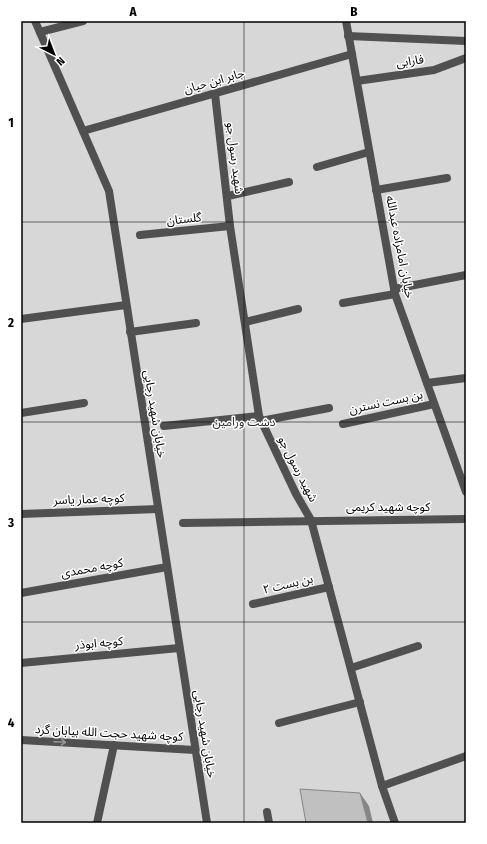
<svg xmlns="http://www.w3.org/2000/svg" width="487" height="844" font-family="'Fira Sans Condensed','Noto Sans Arabic',sans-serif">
<rect width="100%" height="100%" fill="#fff"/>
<rect fill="#d7d7d7" x="21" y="21" width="445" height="802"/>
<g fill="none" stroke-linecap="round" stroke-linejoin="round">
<g stroke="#505050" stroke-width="8">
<polyline points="40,32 83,21"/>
<polyline points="348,36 466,41"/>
<polyline points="357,81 434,70 466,58"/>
<polyline points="215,94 230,226 259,416 296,494 311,520 382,786 395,823"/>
<polyline points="83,131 352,54"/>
<polyline points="317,167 369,152"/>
<polyline points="376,190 447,178"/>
<polyline points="228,196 289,182"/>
<polyline points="140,235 230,226"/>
<polyline points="394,289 466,275"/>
<polyline points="343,303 395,294"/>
<polyline points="21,319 126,305"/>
<polyline points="245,322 298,309"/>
<polyline points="130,332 196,323"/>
<polyline points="427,383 466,378"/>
<polyline points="21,413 84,403"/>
<polyline points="261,421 329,408"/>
<polyline points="343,424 434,404"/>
<polyline points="164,426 259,416"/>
<polyline points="21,514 158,509"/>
<polyline points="183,523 466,519"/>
<polyline points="21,593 167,567"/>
<polyline points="253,604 329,587"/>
<polyline points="21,663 179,648"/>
<polyline points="351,668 418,646"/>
<polyline points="279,723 360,702"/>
<polyline points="382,786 466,756"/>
<polyline points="267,812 269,823"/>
<polyline points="97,823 114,745"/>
</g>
<g stroke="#505050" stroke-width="8">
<polyline points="35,21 109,191 207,823"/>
<polyline points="346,21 395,294 466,492"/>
<polyline points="21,740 195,750"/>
</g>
</g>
<polygon fill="#868686" points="360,793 369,806 373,823 368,823"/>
<polygon fill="#c0c0c0" stroke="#868686" points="300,789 360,793 368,823 306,823"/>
<defs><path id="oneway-shaft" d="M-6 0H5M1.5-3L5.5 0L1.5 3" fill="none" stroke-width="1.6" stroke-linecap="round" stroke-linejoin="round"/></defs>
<use stroke="#969696" href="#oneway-shaft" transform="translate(60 742) rotate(3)"/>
<path fill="none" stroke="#000" stroke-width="1" stroke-opacity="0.55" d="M244 21V823M21 222H466M21 422H466M21 622H466"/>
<g text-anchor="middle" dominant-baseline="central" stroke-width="3" stroke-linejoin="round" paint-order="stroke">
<g font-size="12" fill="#000" stroke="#fff">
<text transform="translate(410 61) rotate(-8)">فارابی</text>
<text transform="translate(214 81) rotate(-16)">جابر ابن حیان</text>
<text transform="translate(235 158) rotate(83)">شهید رسول جو</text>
<text transform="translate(184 219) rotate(-6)">گلستان</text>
<text transform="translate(400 247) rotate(79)">خیابان امامزاده عبدالله</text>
<text transform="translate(386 402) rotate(-12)">بن بست نسترن</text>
<text transform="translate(155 414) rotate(81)">خیابان شهید رجایی</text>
<text transform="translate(298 469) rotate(63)">شهید رسول جو</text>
<text transform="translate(89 499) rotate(-2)">کوچه عمار یاسر</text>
<text x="388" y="507">کوچه شهید کریمی</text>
<text transform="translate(92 568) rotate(-10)">کوچه محمدی</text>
<text transform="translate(288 584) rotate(-13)">بن بست ۲</text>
<text transform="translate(99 643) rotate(-5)">کوچه ابوذر</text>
<text transform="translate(109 733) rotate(3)">کوچه شهید حجت الله بیابان گرد</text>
<text transform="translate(205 734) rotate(81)">خیابان شهید رجایی</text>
</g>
<g font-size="12" fill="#2e2e2e" stroke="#fff">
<text x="244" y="422">دشت ورامین</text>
</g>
</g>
<rect width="487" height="844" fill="none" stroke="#ffffff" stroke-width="44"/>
<g transform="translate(54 54) rotate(138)" stroke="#ffffff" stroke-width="3" paint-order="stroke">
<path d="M0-3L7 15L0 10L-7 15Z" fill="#000000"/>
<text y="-6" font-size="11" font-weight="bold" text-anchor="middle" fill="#000000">N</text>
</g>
<rect x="22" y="22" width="443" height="800" fill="none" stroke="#000" stroke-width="1.5"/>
<g font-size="13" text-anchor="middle" font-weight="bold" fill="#000">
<text x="133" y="16">A</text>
<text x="354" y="16">B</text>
<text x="11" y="127">1</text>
<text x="11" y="327">2</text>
<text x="11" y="527">3</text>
<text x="11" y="727">4</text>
</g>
</svg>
